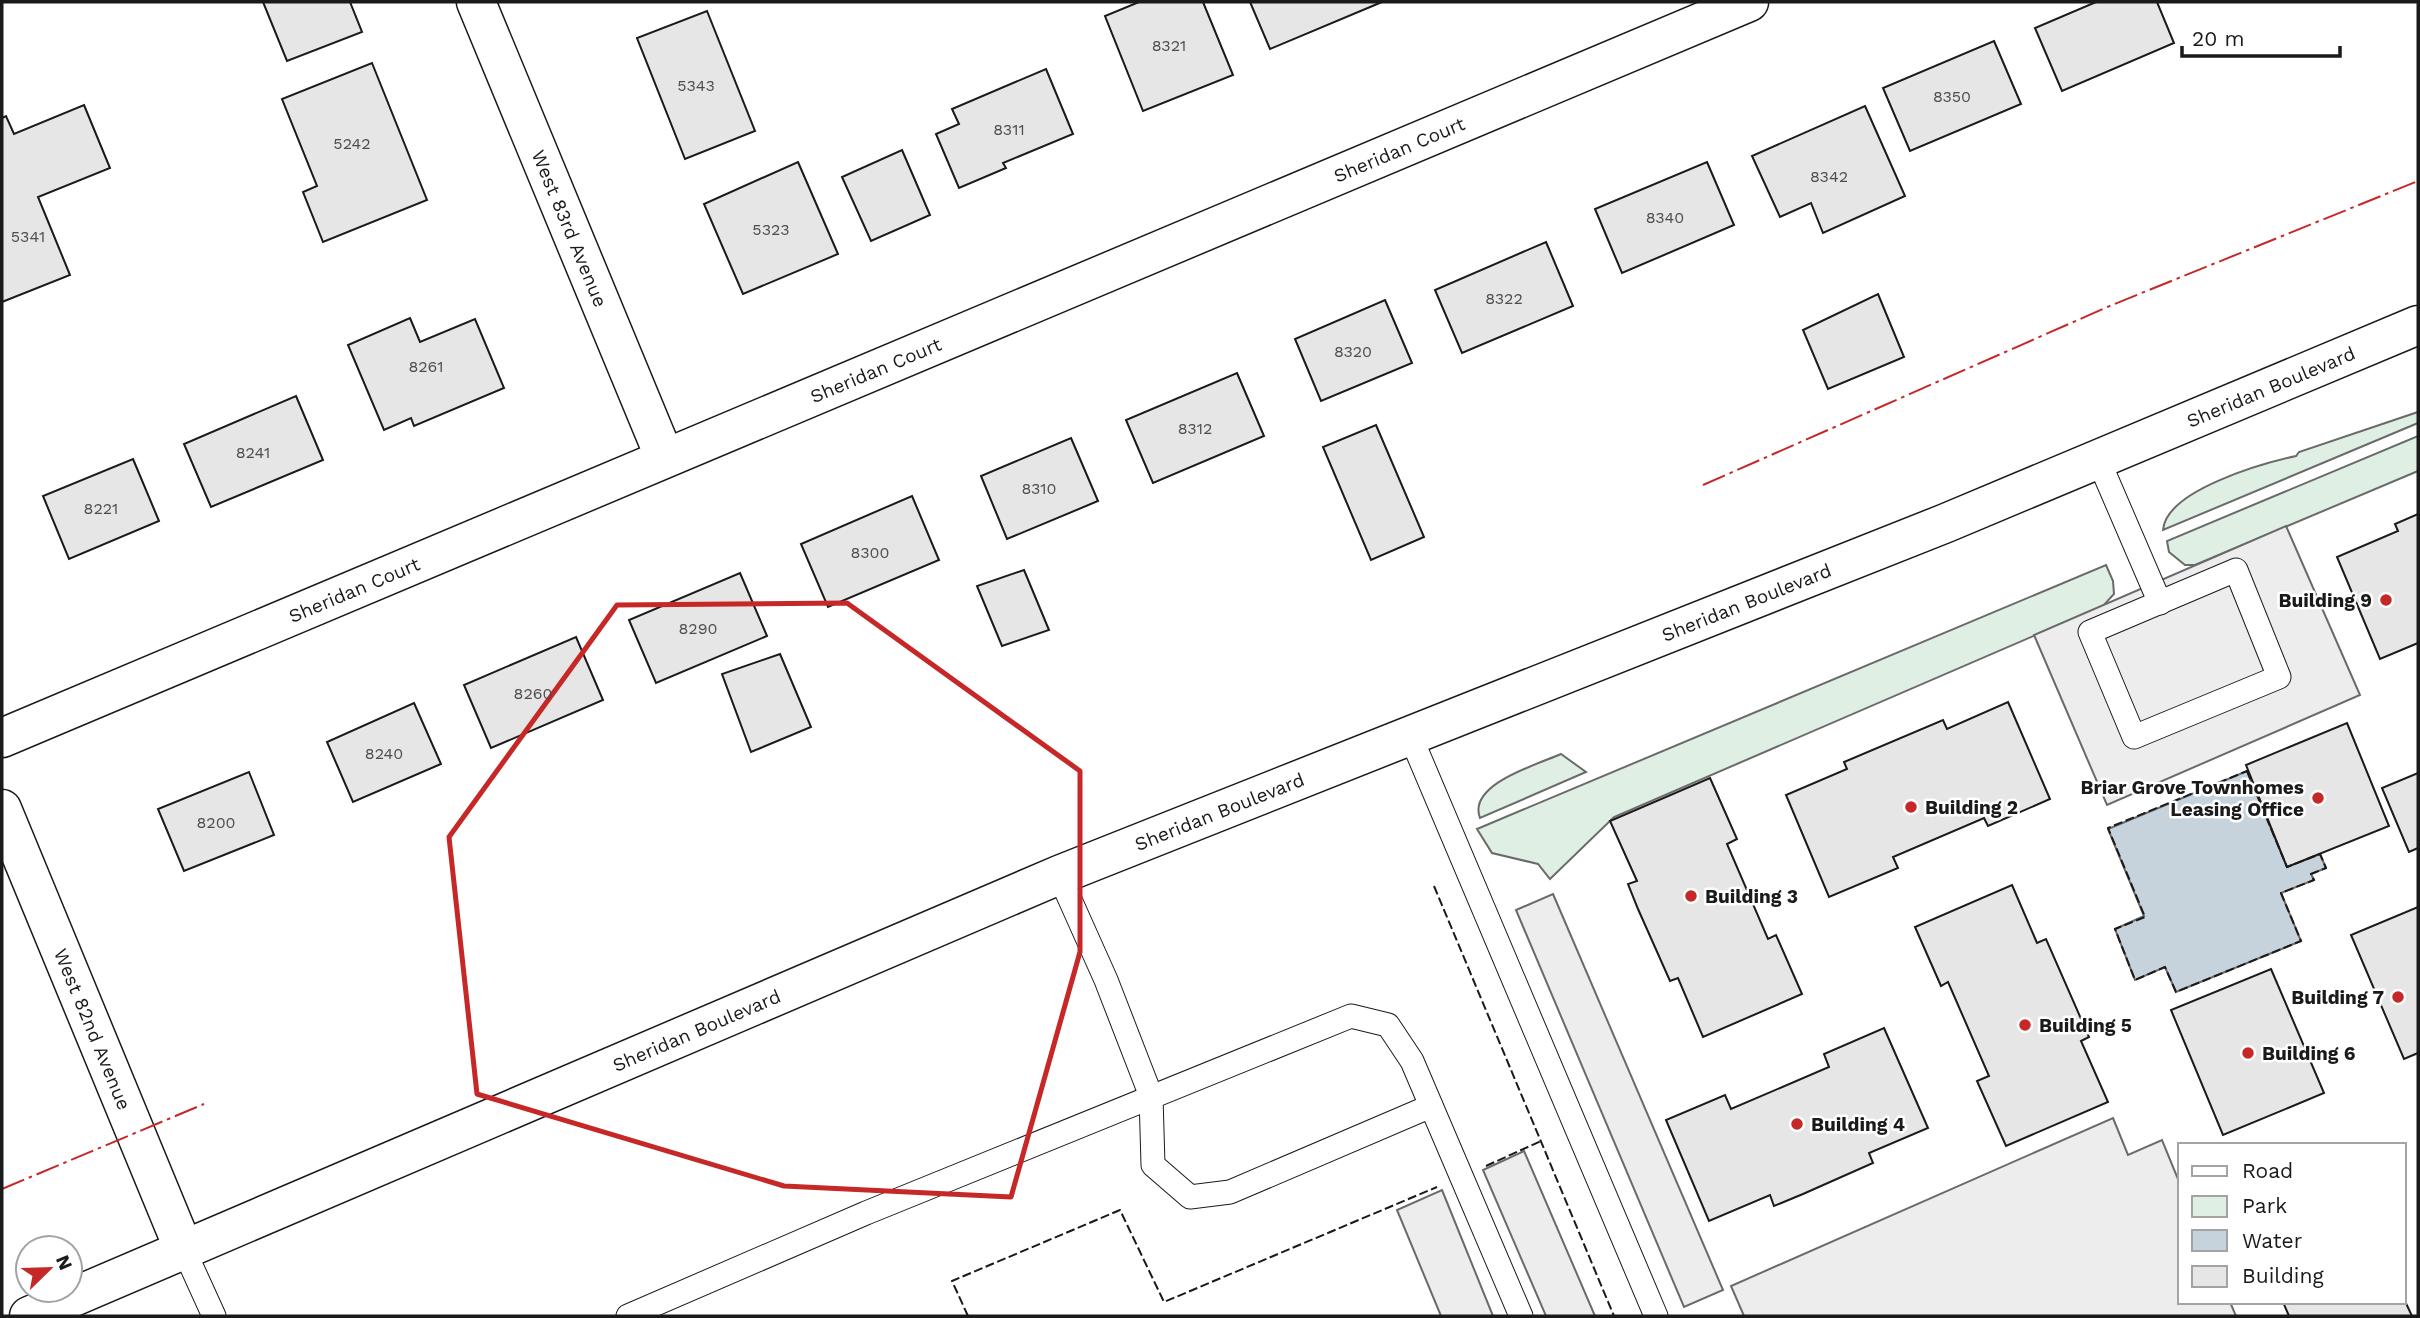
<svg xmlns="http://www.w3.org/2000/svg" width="2420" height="1318" font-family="'Work Sans',sans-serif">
<rect width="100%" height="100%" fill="#fff"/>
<g fill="#e0efe3" stroke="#6a6a6a" stroke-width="2">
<path d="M2418 412V423L2163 530C2166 490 2264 463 2296 456L2299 452Z"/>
<polygon points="2418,436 2418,471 2195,565 2185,565 2169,552 2167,541"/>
<polygon points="2106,565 2113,581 2114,594 2103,606 1614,817 1550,879 1538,864 1492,853 1477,829"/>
<path d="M1561 754 1586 772 1480 818C1467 784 1539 764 1561 754Z"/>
</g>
<g fill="#ededed" stroke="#6a6a6a" stroke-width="2">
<polygon points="2286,526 2360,695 2107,805 2034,635"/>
<polygon points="1553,894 1723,1290 1684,1307 1516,910"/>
<polygon points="2113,1118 2128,1155 2162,1140 2180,1184 2180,1302 2230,1302 2236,1316 1744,1316 1731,1286"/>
<polygon points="1524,1151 1595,1316 1546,1316 1483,1170"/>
<polygon points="1442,1190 1493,1316 1441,1316 1397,1210"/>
</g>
<polygon fill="#c6d2dc" stroke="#6a6a6a" stroke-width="2" points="2247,771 2287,867 2320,854 2326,868 2311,874 2314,880 2281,893 2301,941 2176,992 2165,967 2135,980 2115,929 2144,916 2108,829"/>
<g fill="#e6e6e6" stroke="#1a1a1a" stroke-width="2">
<polygon points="263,2 350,2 362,32 287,61"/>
<polygon points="1139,2 1203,2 1233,75 1143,111 1105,16"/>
<polygon points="1250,2 1382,2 1270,49"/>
<polygon points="2096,2 2157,2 2174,43 2062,91 2035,28"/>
<polygon points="707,11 755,131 685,159 637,38"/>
<polygon points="1994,41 2021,104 1910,151 1883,88"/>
<polygon points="372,63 427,200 323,242 303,192 317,186 282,99"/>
<polygon points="1046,69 1073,134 1003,163 1006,168 959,188 936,134 959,124 952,109"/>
<polygon points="84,105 110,168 38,197 70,275 2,302 2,118 6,116 14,134"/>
<polygon points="1865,106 1905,196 1823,233 1811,203 1780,217 1752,156"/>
<polygon points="902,150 930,215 871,241 842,177"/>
<polygon points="798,162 838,254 743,294 704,204"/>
<polygon points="1707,162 1734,225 1622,273 1595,209"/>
<polygon points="1546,242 1573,306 1462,353 1435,290"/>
<polygon points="1878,294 1904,357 1828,389 1803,330"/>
<polygon points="1385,300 1412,363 1321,401 1295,339"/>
<polygon points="410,318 420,342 475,319 504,388 414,426 411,418 384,430 348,345"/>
<polygon points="1237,373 1264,436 1153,483 1126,420"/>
<polygon points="296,396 323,460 211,507 184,444"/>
<polygon points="1376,425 1424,537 1371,560 1323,447"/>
<polygon points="1071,438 1098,501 1007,539 981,476"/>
<polygon points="133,459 159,521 69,559 43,496"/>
<polygon points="912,496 939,560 828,607 801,544"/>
<polygon points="2418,514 2418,643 2380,659 2337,557 2398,531 2395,524"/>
<polygon points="1024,570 1049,630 1002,646 977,586"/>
<polygon points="740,573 767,636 656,683 629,620"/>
<polygon points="576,637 603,700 491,748 464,685"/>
<polygon points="780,654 811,727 751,752 722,674"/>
<polygon points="2008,702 2050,799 1988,826 1984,818 1893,857 1898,868 1829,897 1786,795 1847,769 1844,762 1943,720 1947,729"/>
<polygon points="414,703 441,764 353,802 327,742"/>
<polygon points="2347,723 2389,826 2287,867 2246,765"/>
<polygon points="249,772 274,835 184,871 158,809"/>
<polygon points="2418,773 2418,848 2409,852 2382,788"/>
<polygon points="1710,778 1737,839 1727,844 1768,939 1776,935 1802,994 1703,1037 1678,978 1670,981 1638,909 1628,884 1637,881 1610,821"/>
<polygon points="2012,885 2037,943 2046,939 2089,1037 2081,1041 2108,1102 2006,1146 1977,1081 1989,1076 1948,982 1941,986 1915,927"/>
<polygon points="2418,907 2418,1053 2404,1059 2351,935"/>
<polygon points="2271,969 2324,1093 2223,1135 2171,1010"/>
<polygon points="1884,1028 1928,1128 1869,1153 1873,1163 1803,1194 1774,1206 1770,1195 1709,1221 1666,1120 1725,1095 1731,1109 1829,1067 1824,1054"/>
<polygon points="2404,1299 2412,1316 2289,1316 2283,1302 2404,1302"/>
</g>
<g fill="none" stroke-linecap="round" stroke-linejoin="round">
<defs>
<g id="lane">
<polyline points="2098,459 2160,603"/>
<polygon points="2236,570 2279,677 2134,737 2090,632"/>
<polyline points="1410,735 1656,1316"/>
<polyline points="1059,875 1106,980 1151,1096 1153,1165 1190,1197 1230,1192 1431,1106"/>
<polyline points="184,1250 214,1316"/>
<polyline points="628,1316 866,1213 1351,1016 1388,1025 1412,1061 1521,1316"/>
</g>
<g id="street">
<path id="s1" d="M476 2 664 456"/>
<path id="s2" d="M2 738 1749 2"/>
<path id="s3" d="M2 809 184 1250"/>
</g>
<g id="primary">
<path id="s4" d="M29 1316 1059 875 1946 523 2418 325"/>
</g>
</defs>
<use href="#lane" stroke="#1a1a1a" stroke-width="25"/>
<use href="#street" stroke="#1a1a1a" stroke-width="41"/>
<use href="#primary" stroke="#1a1a1a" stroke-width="41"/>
<use href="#lane" stroke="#fff" stroke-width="23"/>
<use href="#street" stroke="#fff" stroke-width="38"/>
<use href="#primary" stroke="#fff" stroke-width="38"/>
<g stroke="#1a1a1a" stroke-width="2" stroke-dasharray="9 3.5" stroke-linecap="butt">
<polygon points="2247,771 2287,867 2320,854 2326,868 2311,874 2314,880 2281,893 2301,941 2176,992 2165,967 2135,980 2115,929 2145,917 2108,828"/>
<polyline points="1434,886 1614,1316"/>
<polyline points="1486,1166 1541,1141"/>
<polyline points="968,1316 952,1281 1120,1210 1164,1302 1437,1187"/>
</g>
<g stroke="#c62828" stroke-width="2" stroke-dasharray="24 5 3.5 5" stroke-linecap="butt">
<polyline points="1703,485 2112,305 2418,181"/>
<polyline points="2,1189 204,1104"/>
</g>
</g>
<path fill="none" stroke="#c62828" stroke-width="5" stroke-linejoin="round" d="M847 603 1080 771V952L1011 1197 784 1186 477 1094 449 837 617 605Z"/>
<g fill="#c62828" stroke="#fff" stroke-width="2.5">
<circle cx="2386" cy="600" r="7"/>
<circle cx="2318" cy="798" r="7"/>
<circle cx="1911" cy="807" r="7"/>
<circle cx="1691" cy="896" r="7"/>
<circle cx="2398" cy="997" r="7"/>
<circle cx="2025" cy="1025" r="7"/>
<circle cx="2248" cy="1053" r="7"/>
<circle cx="1797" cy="1124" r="7"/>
</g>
<g text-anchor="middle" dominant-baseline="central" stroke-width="5" stroke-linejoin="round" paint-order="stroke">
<g font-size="16" fill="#4d4d4d">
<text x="1169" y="45">8321</text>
<text x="696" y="85">5343</text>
<text x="1952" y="96">8350</text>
<text x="1009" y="129">8311</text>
<text x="352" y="143">5242</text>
<text x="1829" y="176">8342</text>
<text x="1665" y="217">8340</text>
<text x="771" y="229">5323</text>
<text x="28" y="236">5341</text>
<text x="1504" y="298">8322</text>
<text x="1353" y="351">8320</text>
<text x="426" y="366">8261</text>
<text x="1195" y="428">8312</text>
<text x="253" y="452">8241</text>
<text x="1039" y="488">8310</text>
<text x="101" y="508">8221</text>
<text x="870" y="552">8300</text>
<text x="698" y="628">8290</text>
<text x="533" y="693">8260</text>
<text x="384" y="753">8240</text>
<text x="216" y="822">8200</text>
</g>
<g font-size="19" fill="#1a1a1a" stroke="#fff">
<text stroke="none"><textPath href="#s2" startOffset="1516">Sheridan Court</textPath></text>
<text stroke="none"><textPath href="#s1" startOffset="245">West 83rd Avenue</textPath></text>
<text stroke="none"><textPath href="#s2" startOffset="948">Sheridan Court</textPath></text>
<text stroke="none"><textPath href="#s4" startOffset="2427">Sheridan Boulevard</textPath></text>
<text stroke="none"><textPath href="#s2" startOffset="382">Sheridan Court</textPath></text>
<text stroke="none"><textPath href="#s4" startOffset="1860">Sheridan Boulevard</textPath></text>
<text stroke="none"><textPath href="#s4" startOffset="1293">Sheridan Boulevard</textPath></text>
<text stroke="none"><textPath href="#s3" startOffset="238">West 82nd Avenue</textPath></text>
<text stroke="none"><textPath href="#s4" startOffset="726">Sheridan Boulevard</textPath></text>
</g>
<g font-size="19" font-weight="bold" fill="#1a1a1a" stroke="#fff" text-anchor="start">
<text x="2372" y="600" text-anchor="end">Building 9</text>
<text x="2304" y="787" text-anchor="end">Briar Grove Townhomes<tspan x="2304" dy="22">Leasing Office</tspan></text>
<text x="1925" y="807">Building 2</text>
<text x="1705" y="896">Building 3</text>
<text x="2384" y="997" text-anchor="end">Building 7</text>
<text x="2039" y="1025">Building 5</text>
<text x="2262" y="1053">Building 6</text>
<text x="1811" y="1124">Building 4</text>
</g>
</g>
<rect width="2420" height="1318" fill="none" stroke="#1a1a1a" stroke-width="7"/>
<rect x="2178" y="1143" width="228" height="161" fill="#ffffff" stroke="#a3a3a3" stroke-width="2"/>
<rect x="2192" y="1166" width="35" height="10" fill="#ffffff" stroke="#a3a3a3" stroke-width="2"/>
<text x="2242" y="1178" font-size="21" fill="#1a1a1a">Road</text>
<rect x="2192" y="1196" width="35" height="21" fill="#e0efe3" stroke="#a3a3a3" stroke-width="2"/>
<text x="2242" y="1213" font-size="21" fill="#1a1a1a">Park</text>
<rect x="2192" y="1230" width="35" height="21" fill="#c6d2dc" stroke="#a3a3a3" stroke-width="2"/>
<text x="2242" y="1248" font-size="21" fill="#1a1a1a">Water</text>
<rect x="2192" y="1266" width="35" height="21" fill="#e6e6e6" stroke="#a3a3a3" stroke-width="2"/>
<text x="2242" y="1283" font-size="21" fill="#1a1a1a">Building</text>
<g transform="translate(49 1269) rotate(67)"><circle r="33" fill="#ffffff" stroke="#a3a3a3" stroke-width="2"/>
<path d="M0-5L12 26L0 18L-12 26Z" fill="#c62828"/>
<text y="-10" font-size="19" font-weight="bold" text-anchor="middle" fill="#1a1a1a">N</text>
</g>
<path d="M2182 46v10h158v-10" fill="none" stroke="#1a1a1a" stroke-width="3.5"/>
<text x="2192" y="46" font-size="21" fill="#1a1a1a" stroke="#ffffff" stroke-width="5" paint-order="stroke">20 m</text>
</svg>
